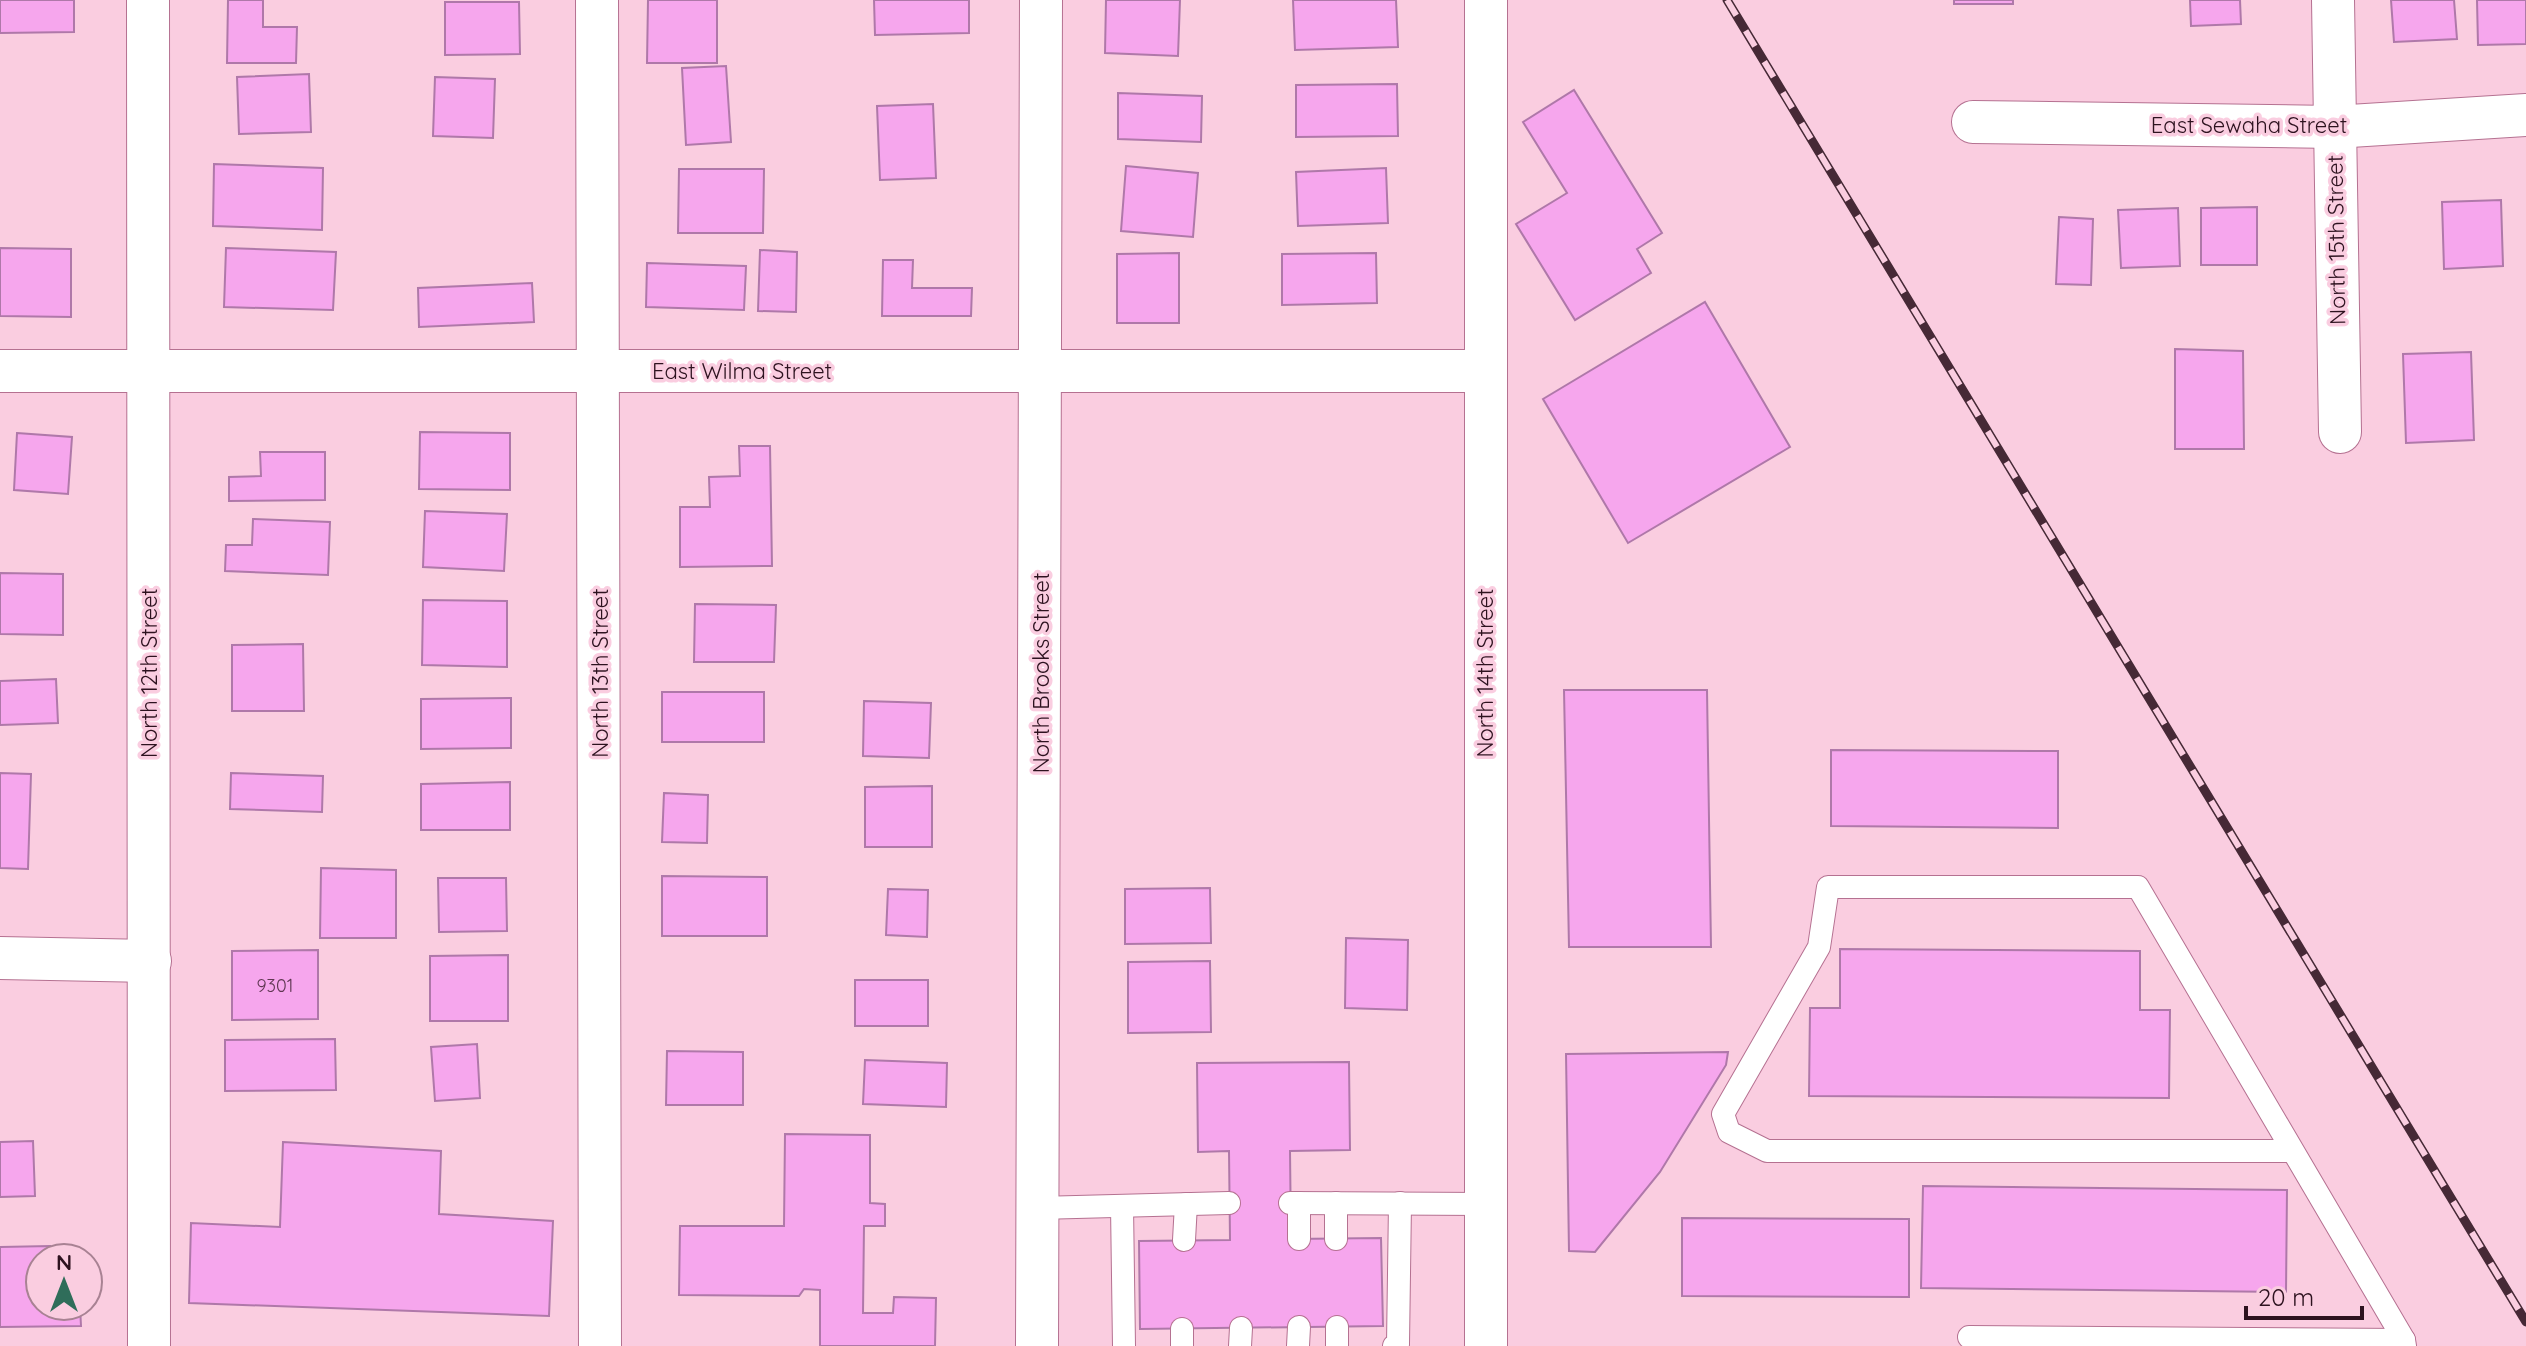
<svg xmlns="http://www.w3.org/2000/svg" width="2526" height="1346" font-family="Quicksand,sans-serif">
<rect width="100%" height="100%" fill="#facde0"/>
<g fill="#f6a6ed" stroke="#af78a9" stroke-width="2">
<polygon points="0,0 74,0 74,32 0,33"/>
<polygon points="228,0 263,0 263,27 297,27 296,63 227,63"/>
<polygon points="648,0 717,0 717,63 647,63"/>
<polygon points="874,0 969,0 969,33 875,35"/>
<polygon points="1106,0 1180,0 1178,56 1105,53"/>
<polygon points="1293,0 1396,0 1398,47 1295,50"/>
<rect x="1954" y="0" width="59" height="4"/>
<polygon points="2190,0 2240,0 2241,24 2191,26"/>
<polygon points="2391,0 2454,0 2457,39 2394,42"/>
<polygon points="2477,0 2526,0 2526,44 2478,45"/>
<polygon points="445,2 519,2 520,54 445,55"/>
<polygon points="726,66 731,142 686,145 682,68"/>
<polygon points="309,74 311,132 239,134 237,77"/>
<polygon points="435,77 495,79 493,138 433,136"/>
<polygon points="1397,84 1398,136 1296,137 1296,85"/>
<polygon points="1574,90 1662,233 1637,249 1651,273 1575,320 1516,224 1567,193 1523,122"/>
<polygon points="1118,93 1202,96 1201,142 1118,139"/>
<polygon points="933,104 936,178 880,180 877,106"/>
<polygon points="214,164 323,168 322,230 213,226"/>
<polygon points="1126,166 1198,173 1193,237 1121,231"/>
<polygon points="1386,168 1388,223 1298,226 1296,172"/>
<polygon points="679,169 764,169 763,233 678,233"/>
<polygon points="2501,200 2503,266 2444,269 2442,202"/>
<polygon points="2257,207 2257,265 2201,265 2201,208"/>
<polygon points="2178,208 2180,266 2121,268 2118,210"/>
<polygon points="2059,217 2093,219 2091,285 2056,284"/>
<polygon points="0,248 71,249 71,317 0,316"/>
<polygon points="226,248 336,252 333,310 224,307"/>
<polygon points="760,250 797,252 796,312 758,311"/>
<polygon points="1179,253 1179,323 1117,323 1117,254"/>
<polygon points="1376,253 1377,303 1282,305 1282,254"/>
<polygon points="883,260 913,260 912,288 972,288 971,316 882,316"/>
<polygon points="647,263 746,266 744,310 646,307"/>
<polygon points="532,283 534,322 419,327 418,288"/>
<polygon points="1705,302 1790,447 1628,543 1543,399"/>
<polygon points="2175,349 2243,351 2244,449 2175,449"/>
<polygon points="2471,352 2474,440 2406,443 2403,354"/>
<polygon points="420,432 510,433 510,490 419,489"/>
<polygon points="17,433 72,437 68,494 14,490"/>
<polygon points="739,446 770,446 772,566 680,567 680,507 710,507 709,477 740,476"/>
<polygon points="260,452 325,452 325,500 229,501 229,477 261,476"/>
<polygon points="425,511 507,514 504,571 423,567"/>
<polygon points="253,519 330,522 328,575 225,571 226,545 252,545"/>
<polygon points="0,573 63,574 63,635 0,634"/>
<polygon points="423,600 507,601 507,667 422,665"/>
<polygon points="695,604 776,605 774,662 694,662"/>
<polygon points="303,644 304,711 232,711 232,645"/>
<polygon points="56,679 58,723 0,725 0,681"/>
<polygon points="1564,690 1707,690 1711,947 1569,947"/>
<rect x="662" y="692" width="102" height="50"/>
<polygon points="511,698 511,748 421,749 421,699"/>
<polygon points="864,701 931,703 929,758 863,756"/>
<polygon points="1831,750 2058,751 2058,828 1831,826"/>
<polygon points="0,773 31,774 28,869 0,868"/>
<polygon points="231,773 323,776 322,812 230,809"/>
<polygon points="510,782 510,830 421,830 421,784"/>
<polygon points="932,786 932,847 865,847 865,787"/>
<polygon points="664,793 708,795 707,843 662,842"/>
<polygon points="321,868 396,870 396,938 320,938"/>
<polygon points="662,876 767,877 767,936 662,936"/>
<polygon points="438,878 506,878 507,931 439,932"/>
<polygon points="1210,888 1211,943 1125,944 1125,889"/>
<polygon points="888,889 928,890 927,937 886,935"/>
<polygon points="1346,938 1408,940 1407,1010 1345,1008"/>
<polygon points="1840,949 2140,951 2140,1010 2170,1010 2169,1098 1809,1096 1810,1008 1840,1008"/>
<polygon points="318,950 318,1019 232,1020 232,951"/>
<polygon points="508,955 508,1021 430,1021 430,956"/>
<polygon points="1210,961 1211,1032 1128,1033 1128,962"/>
<rect x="855" y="980" width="73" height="46"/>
<polygon points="335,1039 336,1090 225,1091 225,1040"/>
<polygon points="477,1044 480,1098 435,1101 431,1047"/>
<polygon points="667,1051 743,1052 743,1105 666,1105"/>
<polygon points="1728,1052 1726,1065 1660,1172 1595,1252 1569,1251 1566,1054"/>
<polygon points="865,1060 947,1063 946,1107 863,1104"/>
<polygon points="1349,1062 1350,1150 1290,1151 1291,1239 1381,1238 1383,1326 1140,1329 1139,1241 1230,1240 1229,1151 1198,1152 1197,1063"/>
<polygon points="785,1134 870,1135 870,1203 885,1204 885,1226 864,1226 863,1313 893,1313 894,1297 936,1298 935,1346 820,1346 820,1290 804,1289 799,1296 679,1295 680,1226 784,1226"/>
<polygon points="33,1141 35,1196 0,1197 0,1142"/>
<polygon points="283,1142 441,1151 439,1214 553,1221 549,1316 189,1303 191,1223 280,1227"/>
<polygon points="1923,1186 2287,1190 2286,1292 1921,1288"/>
<polygon points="1682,1218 1909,1219 1909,1297 1682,1296"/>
<polygon points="50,1246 50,1258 40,1258 40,1306 80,1306 81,1326 0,1327 0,1247"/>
</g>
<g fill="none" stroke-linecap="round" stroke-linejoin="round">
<defs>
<g id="lane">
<polyline points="2293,1151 1767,1151 1729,1132 1723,1114 1819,947 1828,887 2138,887 2404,1340 2405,1346"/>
<polyline points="1290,1203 1486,1204"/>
<polyline points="1299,1203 1299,1239"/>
<polyline points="1336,1203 1336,1239"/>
<polyline points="1122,1206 1124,1346"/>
<polyline points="1038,1208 1229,1203"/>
<polyline points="1184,1240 1186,1204"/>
<polyline points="1337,1327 1337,1346"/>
<polyline points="1182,1329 1182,1346"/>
<polyline points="1969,1337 2404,1340"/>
<polyline points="1240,1346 1241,1328"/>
<polyline points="1298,1346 1299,1327"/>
<polyline points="1394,1346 1398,1344 1400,1203"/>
</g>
<g id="street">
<polyline points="148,0 149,1346"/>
<polyline points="597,0 600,1346"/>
<polyline points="2333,0 2340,432"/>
<polyline points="1973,122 2334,127 2526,115"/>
<polyline points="0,371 1485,371"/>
<polyline points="0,958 150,961"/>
<polyline points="1037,1346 1041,0"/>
<polyline points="1486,1346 1486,0"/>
</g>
</defs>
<use href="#lane" stroke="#b57191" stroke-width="24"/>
<use href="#street" stroke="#b57191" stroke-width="44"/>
<use href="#lane" stroke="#fff" stroke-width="22"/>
<use href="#street" stroke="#fff" stroke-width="42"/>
<defs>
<polyline id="rail" points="1727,0 2526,1322"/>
</defs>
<use href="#rail" stroke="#462936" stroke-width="9"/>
<use href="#rail" stroke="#facde0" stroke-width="6" stroke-dasharray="18" stroke-linecap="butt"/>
</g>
<g text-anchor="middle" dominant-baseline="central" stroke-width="7" stroke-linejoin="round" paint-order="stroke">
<g font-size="18" fill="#5f3752">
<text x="275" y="985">9301</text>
</g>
<g font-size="22" fill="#2d121f" stroke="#facde0">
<text x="2249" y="125">East Sewaha Street</text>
<text transform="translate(2336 240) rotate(-91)">North 15th Street</text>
<text x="742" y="371">East Wilma Street</text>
<text transform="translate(149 673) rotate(-90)">North 12th Street</text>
<text transform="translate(600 673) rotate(-90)">North 13th Street</text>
<text transform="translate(1041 673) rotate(-90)">North Brooks Street</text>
<text transform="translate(1485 673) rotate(-90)">North 14th Street</text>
</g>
</g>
<g transform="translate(64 1282)"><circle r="38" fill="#facde0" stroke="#a88293" stroke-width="2"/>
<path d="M0-6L14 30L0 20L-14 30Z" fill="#2f6d5a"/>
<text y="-12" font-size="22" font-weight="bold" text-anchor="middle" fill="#2d121f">N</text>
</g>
<path d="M2246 1306v12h116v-12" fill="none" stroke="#2d121f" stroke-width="4"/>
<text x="2258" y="1306" font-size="24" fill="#2d121f" stroke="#facde0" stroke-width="6" paint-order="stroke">20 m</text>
</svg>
